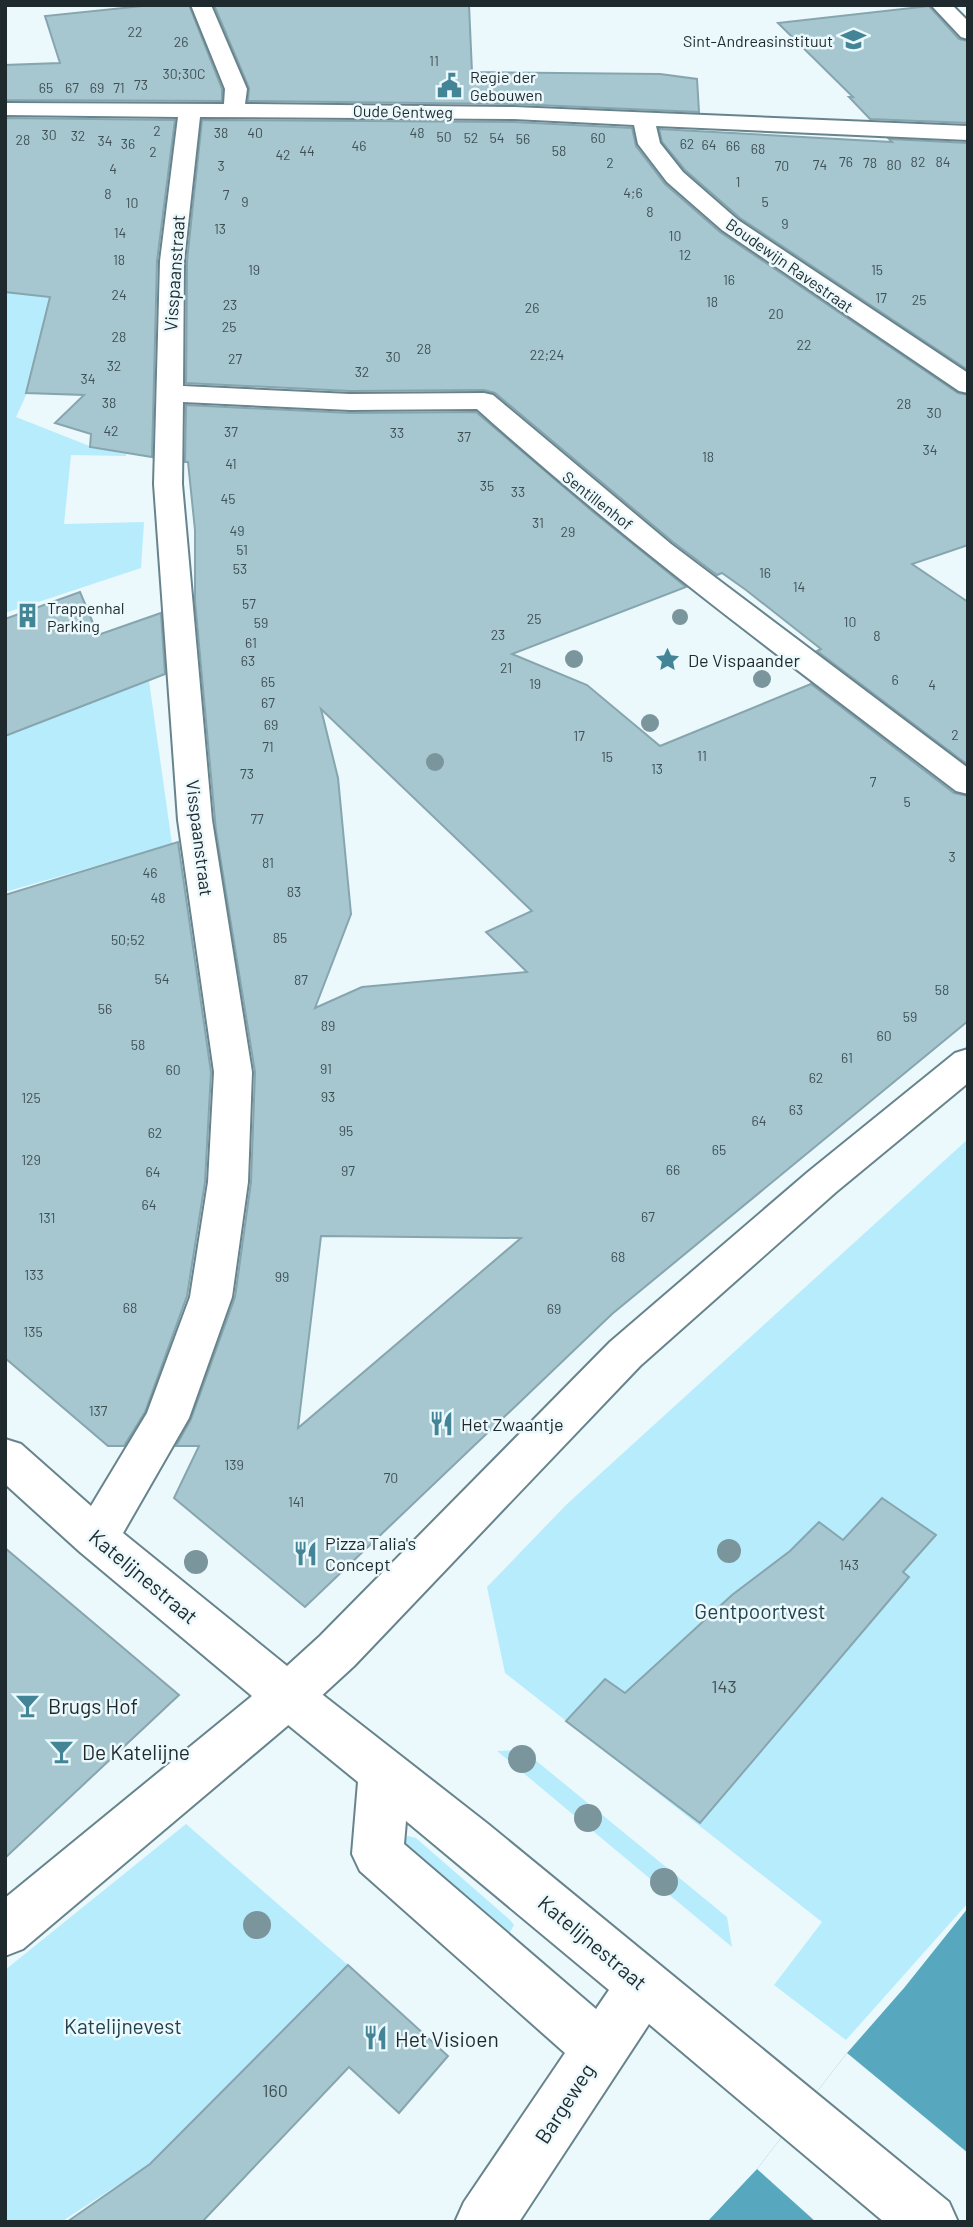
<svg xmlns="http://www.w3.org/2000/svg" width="973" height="2227" font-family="Barlow,sans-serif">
<rect width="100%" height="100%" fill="#ebf8fc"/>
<g fill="#b7ecfc">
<polygon points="5,284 55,285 27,393 16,417 92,447 126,454 126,456 71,455 64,524 144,522 141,568 5,613"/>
<polygon points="149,681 172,844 5,892 5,736"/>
<polygon points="968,1139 968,1903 846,2040 774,1985 822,1922 505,1673 487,1587 566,1505"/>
<polygon points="523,1750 727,1917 732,1947 497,1751"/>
<polygon points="186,1824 348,1965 150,2164 61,2222 5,2222 5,1970"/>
<polygon points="408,1836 416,1838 510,1920 514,1925 510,1932 500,1929 406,1844 404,1840"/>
</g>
<polygon fill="#57a8be" points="968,1908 968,2222 707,2222 757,2169 847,2053 904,1988"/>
<polygon fill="#ebf8fc" points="847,2053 968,2153 968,2222 816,2222 757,2169"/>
<g fill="#a7c7d0" stroke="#86a5ae" stroke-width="2" fill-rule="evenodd">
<polygon points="152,5 189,5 222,89 222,101 5,100 5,65 60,63 45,16"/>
<polygon points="214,5 469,5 472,72 660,74 697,79 699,112 514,104 248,101 249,88"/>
<polygon points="929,6 959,39 968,41 968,123 870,119 849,97 853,97 778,23"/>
<polygon points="5,118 175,120 157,261 152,457 90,447 91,434 55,423 84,395 26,393 50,297 5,292"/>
<polygon points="202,120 514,122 632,128 636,146 665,184 720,232 958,393 968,395 968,545 912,564 968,602 968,765 817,651 821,649 746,590 722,573 717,575 673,542 495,393 484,390 350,391 186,383 187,261"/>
<polygon points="659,129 892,142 889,139 968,143 968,370 740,218 685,170 662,142"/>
<path d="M186 405 350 413 476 412 592 511 686 587 512 654 587 685 660 746 811 684 954 793 968 796V1021L612 1314 305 1607 174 1498 199 1446H176L191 1419 235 1297 251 1182 255 1072 216 831 195 601V530L188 462H185ZM321 709 532 911 486 932 527 972 362 987 315 1008 351 914 338 778ZM321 1236 521 1238 298 1428Z"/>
<polygon points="80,592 98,635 161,613 165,674 5,736 5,619"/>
<polygon points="178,842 211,1072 205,1182 187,1296 145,1412 124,1446 108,1446 5,1358 5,895"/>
<polygon points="882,1498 936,1535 903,1572 909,1577 700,1823 566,1721 605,1679 625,1693 732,1595 790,1551 819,1522 843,1540"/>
<polygon points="5,1548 179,1695 5,1858"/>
<polygon points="348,1965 448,2056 399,2113 349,2067 202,2222 67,2222 150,2164"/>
</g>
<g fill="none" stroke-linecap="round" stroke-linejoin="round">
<defs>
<g id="minor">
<path d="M191 5H211L247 89 245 104 514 107 968 126V140L656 126 660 143 683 172 738 220 968 373V393L959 391 722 230 667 182 638 144 634 125 514 119 200 117 184 261 183 386 350 394 484 393 493 395 671 544 968 768V794L956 791C794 667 629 546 477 409L350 410 183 402 182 484 212 820 252 1072 248 1182 232 1297 189 1418 123 1533 287 1666 320 1636 610 1342 808 1172 955 1053 968 1049V1083L836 1192 640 1366 354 1666 305 1711 23 1949 5 1956V1898L252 1696 80 1552 5 1484V1439L21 1444 91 1506 147 1413 190 1297 208 1182 214 1072 178 820 154 484 160 261 178 117 5 115V103L224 104 225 89Z"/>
<polygon points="931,5 952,5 968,21 968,39 961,37"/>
</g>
<path id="tertiary" d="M288 1674 305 1681 488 1824 949 2202 958 2222H884L649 2024 519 2222H455L464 2202 565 2053 360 1871 352 1854 358 1782 271 1711 264 1696 271 1681ZM406 1821 609 1990 596 2009 404 1844Z"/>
</defs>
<use href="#minor" stroke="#67848d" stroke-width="4"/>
<use href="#tertiary" stroke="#67848d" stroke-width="4"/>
<use href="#minor" fill="#fff" fill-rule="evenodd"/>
<use href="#tertiary" fill="#fff" fill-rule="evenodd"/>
</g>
<g fill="#7b959d">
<circle cx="680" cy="617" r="8"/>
<circle cx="574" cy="659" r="9"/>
<circle cx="762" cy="679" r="9"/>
<circle cx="650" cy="723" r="9"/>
<circle cx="435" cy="762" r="9"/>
<circle cx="729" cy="1551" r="12"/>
<circle cx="196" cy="1562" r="12"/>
<circle cx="522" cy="1759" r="14"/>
<circle cx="588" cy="1818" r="14"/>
<circle cx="664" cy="1882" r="14"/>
<circle cx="257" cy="1925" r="14"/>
</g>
<defs>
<symbol id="school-bare" viewBox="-9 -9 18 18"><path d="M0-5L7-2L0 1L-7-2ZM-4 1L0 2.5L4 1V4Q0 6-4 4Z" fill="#438597" stroke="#ebf8fc" stroke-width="2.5" paint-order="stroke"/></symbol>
<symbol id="civic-bare" viewBox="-9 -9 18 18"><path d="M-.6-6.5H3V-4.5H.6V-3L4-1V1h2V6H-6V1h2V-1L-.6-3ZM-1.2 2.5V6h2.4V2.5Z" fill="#438597" stroke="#ebf8fc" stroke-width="2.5" paint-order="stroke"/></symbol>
<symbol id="building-bare" viewBox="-9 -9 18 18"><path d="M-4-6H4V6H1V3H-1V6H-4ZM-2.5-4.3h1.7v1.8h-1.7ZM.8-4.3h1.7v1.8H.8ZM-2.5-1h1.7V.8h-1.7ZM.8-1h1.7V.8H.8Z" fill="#438597" stroke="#ebf8fc" stroke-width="2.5" paint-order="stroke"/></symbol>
<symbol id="sight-bare" viewBox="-9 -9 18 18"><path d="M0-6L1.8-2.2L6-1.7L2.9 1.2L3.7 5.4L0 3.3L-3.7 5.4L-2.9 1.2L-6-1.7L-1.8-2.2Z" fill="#438597" stroke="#ebf8fc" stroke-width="2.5" paint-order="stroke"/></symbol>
<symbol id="restaurant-bare" viewBox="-9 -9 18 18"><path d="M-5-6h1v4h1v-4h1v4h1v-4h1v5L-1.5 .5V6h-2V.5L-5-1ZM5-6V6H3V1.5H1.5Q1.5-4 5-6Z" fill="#438597" stroke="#ebf8fc" stroke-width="2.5" paint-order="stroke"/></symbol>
<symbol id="bar-bare" viewBox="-9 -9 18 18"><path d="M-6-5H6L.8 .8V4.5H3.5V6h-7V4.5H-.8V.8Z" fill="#438597" stroke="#ebf8fc" stroke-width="2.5" paint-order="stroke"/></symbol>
</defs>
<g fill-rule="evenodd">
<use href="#school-bare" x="836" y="22" width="35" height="35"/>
<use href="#civic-bare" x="432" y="68" width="35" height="35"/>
<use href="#building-bare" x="10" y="598" width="35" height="35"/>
<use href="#sight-bare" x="650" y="642" width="35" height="35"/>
<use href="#restaurant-bare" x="424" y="1406" width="35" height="35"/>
<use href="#restaurant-bare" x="288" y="1536" width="35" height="35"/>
<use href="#bar-bare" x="10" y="1688" width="35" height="35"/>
<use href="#bar-bare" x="44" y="1734" width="35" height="35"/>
<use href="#restaurant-bare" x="358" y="2020" width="35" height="35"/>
</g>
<g text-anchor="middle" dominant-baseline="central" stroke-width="5" stroke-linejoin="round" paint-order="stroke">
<g font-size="14" fill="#405156">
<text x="135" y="31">22</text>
<text x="181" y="41">26</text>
<text x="434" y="60">11</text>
<text x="184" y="73">30;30C</text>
<text x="141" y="84">73</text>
<text x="46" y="87">65</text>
<text x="72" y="87">67</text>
<text x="97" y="87">69</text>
<text x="119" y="87">71</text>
<text x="157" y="130">2</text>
<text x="221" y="132">38</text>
<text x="255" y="132">40</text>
<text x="417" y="132">48</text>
<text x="49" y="134">30</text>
<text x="78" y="135">32</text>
<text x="444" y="136">50</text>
<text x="471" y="137">52</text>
<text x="497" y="137">54</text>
<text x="598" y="137">60</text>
<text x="523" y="138">56</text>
<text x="23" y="139">28</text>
<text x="105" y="140">34</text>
<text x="128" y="143">36</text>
<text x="687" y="143">62</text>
<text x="709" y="144">64</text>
<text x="359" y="145">46</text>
<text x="733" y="145">66</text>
<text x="758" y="148">68</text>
<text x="307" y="150">44</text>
<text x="559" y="150">58</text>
<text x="153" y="151">2</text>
<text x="283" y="154">42</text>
<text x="846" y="161">76</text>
<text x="918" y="161">82</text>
<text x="943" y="161">84</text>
<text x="610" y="162">2</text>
<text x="870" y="162">78</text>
<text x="820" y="164">74</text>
<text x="894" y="164">80</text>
<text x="221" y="165">3</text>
<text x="782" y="165">70</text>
<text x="113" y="168">4</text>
<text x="738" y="181">1</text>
<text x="633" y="192">4;6</text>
<text x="108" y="193">8</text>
<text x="226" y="194">7</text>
<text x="245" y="201">9</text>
<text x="765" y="201">5</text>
<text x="132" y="202">10</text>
<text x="650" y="211">8</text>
<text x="785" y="223">9</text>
<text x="220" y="228">13</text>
<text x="120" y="232">14</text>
<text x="675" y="235">10</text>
<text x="685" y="254">12</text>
<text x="119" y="259">18</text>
<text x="254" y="269">19</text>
<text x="877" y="269">15</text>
<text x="729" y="279">16</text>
<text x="119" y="294">24</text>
<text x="881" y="297">17</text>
<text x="919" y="299">25</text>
<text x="712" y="301">18</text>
<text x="230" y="304">23</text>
<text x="532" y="307">26</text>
<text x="776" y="313">20</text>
<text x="229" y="326">25</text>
<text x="119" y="336">28</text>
<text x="804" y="344">22</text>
<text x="424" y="348">28</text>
<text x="547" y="354">22;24</text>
<text x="393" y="356">30</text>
<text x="235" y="358">27</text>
<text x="114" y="365">32</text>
<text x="362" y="371">32</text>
<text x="88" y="378">34</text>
<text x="109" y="402">38</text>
<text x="904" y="403">28</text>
<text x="934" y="412">30</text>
<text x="111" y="430">42</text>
<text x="231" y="431">37</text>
<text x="397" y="432">33</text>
<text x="464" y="436">37</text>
<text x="930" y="449">34</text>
<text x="708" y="456">18</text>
<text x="231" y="463">41</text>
<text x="487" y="485">35</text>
<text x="518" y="491">33</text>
<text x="228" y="498">45</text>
<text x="538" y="522">31</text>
<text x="237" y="530">49</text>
<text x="568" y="531">29</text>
<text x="242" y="549">51</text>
<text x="240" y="568">53</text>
<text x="765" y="572">16</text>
<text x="799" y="586">14</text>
<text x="249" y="603">57</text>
<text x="534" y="618">25</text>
<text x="850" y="621">10</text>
<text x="261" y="622">59</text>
<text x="498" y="634">23</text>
<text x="877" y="635">8</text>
<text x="251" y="642">61</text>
<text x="248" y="660">63</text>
<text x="506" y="667">21</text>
<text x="895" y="679">6</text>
<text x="268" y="681">65</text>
<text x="535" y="683">19</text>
<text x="932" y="684">4</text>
<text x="268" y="702">67</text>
<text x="271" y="724">69</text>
<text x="955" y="734">2</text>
<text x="579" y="735">17</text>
<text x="268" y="746">71</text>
<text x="702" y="755">11</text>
<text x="607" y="756">15</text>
<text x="657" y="768">13</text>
<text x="247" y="773">73</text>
<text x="873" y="781">7</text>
<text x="907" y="801">5</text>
<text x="257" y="818">77</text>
<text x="952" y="856">3</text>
<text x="268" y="862">81</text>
<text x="150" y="872">46</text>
<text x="294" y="891">83</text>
<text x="158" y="897">48</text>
<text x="280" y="937">85</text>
<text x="128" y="939">50;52</text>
<text x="162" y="978">54</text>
<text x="301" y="979">87</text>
<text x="942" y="989">58</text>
<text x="105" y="1008">56</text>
<text x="910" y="1016">59</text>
<text x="328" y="1025">89</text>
<text x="884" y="1035">60</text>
<text x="138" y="1044">58</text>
<text x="847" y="1057">61</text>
<text x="326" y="1068">91</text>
<text x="173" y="1069">60</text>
<text x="816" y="1077">62</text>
<text x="328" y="1096">93</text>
<text x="31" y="1097">125</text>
<text x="796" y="1109">63</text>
<text x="759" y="1120">64</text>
<text x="346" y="1130">95</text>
<text x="155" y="1132">62</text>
<text x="719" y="1149">65</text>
<text x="31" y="1159">129</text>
<text x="673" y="1169">66</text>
<text x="348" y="1170">97</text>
<text x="153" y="1171">64</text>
<text x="149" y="1204">64</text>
<text x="648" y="1216">67</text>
<text x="47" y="1217">131</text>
<text x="618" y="1256">68</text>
<text x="34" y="1274">133</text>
<text x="282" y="1276">99</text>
<text x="130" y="1307">68</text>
<text x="554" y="1308">69</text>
<text x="33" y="1331">135</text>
<text x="98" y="1410">137</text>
<text x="234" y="1464">139</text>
<text x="391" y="1477">70</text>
<text x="296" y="1501">141</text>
<text x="849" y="1564">143</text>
</g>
<g font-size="16" fill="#1e2a2e" stroke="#ebf8fc" text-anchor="start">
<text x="833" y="40" text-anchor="end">Sint-Andreasinstituut</text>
<text x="470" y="76">Regie der<tspan x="470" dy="18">Gebouwen</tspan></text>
<text x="47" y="607">Trappenhal<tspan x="47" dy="18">Parking</tspan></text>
</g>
<g font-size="16" fill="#1e2a2e" stroke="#ebf8fc">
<text transform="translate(403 111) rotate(1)">Oude Gentweg</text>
<text transform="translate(790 265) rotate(35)">Boudewijn Ravestraat</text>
<text transform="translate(598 500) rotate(38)">Sentillenhof</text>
</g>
<g font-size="18" fill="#1e2a2e" stroke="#ebf8fc">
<text transform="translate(174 273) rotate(-86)">Visspaanstraat</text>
<text transform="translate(200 838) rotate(83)">Visspaanstraat</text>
</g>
<g font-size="18" fill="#1e2a2e" stroke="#ebf8fc" text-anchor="start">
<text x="688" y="660">De Vispaander</text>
<text x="461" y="1424">Het Zwaantje</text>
<text x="325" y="1543">Pizza Talia's<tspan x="325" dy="21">Concept</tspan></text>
</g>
<g font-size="18" fill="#405156">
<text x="724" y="1686">143</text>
<text x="275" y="2090">160</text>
</g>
<g font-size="21" fill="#1e2a2e" stroke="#ebf8fc">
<text transform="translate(144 1576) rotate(40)">Katelijnestraat</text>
<text transform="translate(593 1942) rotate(40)">Katelijnestraat</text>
<text transform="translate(564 2103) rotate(-57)">Bargeweg</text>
</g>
<g font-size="21" fill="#1f444f" stroke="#ebf8fc">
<text x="760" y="1610">Gentpoortvest</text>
<text x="123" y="2025">Katelijnevest</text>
</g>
<g font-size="21" fill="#1e2a2e" stroke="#ebf8fc" text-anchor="start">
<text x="48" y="1705">Brugs Hof</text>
<text x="82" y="1751">De Katelijne</text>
<text x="395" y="2038">Het Visioen</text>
</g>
</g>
<rect width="973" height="2227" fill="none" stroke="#1e2a2e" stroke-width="14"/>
</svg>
